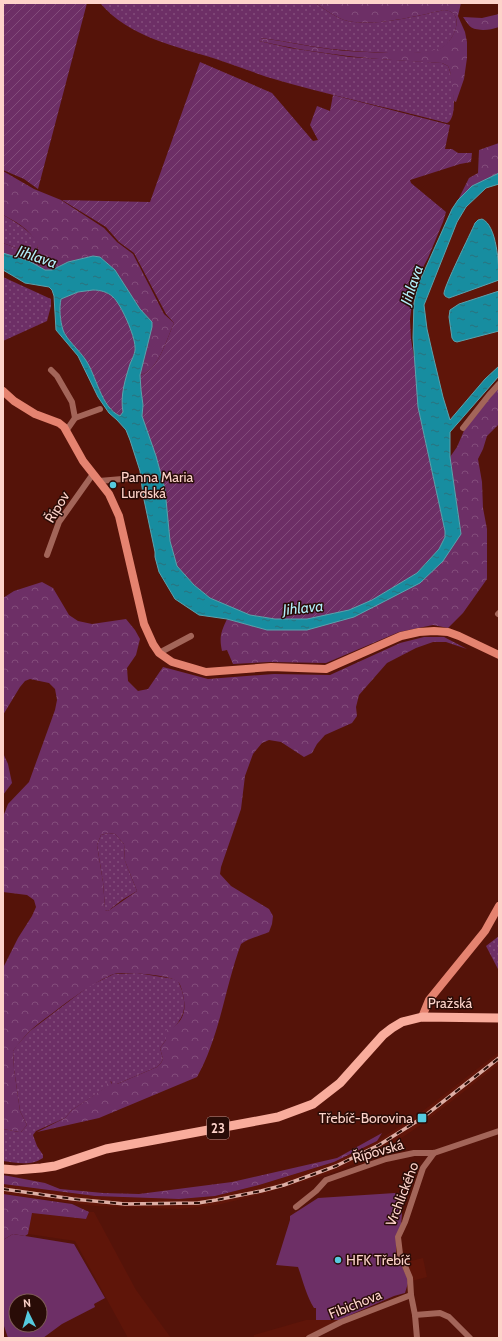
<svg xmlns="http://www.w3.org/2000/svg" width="502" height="1341" font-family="Cabin,sans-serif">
<defs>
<pattern id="grass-dots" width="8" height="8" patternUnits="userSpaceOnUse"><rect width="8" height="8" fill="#6d2f66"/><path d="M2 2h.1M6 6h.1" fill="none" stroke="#834c7b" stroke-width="1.8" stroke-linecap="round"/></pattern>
<pattern id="forest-crowns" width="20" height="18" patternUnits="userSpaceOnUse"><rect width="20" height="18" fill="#6d2f66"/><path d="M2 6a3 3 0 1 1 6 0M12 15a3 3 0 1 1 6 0" fill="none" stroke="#834c7b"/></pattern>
<pattern id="garden-furrows" width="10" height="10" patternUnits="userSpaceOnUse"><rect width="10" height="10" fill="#6d2f66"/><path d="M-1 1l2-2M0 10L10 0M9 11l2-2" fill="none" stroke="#834c7b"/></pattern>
<pattern id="water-ripples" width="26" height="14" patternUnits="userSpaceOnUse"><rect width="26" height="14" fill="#178da0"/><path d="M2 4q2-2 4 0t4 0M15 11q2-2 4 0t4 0" fill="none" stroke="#2a727d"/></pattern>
</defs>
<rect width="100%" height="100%" fill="#551309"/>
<g fill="#5f1509">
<polygon points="499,184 499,366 485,379 450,421 443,397 432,351 427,330 424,305 457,222 466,207 486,188"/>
<polygon points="499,1052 499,1064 425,1122 403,1137 362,1160 338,1171 262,1194 217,1205 179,1209 95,1206 3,1194 3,1184 95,1196 179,1199 215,1196 259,1185 334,1162 377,1141 419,1114"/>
<polygon points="89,1212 94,1212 136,1290 171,1338 128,1338 75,1241 28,1234 32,1213 86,1219"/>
<polygon points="423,1258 427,1277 412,1281 407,1262"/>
<polygon points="306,1320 339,1320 309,1338 254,1338 254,1335"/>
</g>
<g fill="url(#grass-dots)">
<path d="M100 3H315C323 8 335 17 344 20 370 28 417 16 444 10 468 12 453 45 438 50 423 54 404 53 389 53 369 52 350 51 331 49 307 46 284 41 261 38L259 41 290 48 350 57 442 63 448 66C453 76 459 118 447 123 387 107 327 95 267 77 250 71 233 65 216 59 175 46 129 37 100 3Z"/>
<path d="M3 215C12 220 50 241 34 253L27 252 3 243Z"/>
<polygon points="3,277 51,299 51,306 47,321 3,341"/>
<polygon points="108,833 115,834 124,844 125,861 137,891 122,900 108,911 105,910 105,908 103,882 97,845 101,835"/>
<polygon points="499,936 499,971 486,946"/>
<path d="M137 973 174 979 178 981C184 994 188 1009 179 1021 176 1027 170 1030 166 1035V1040L160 1048 163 1059 161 1063 157 1067 117 1084H112L111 1081 107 1087 72 1110 65 1118 36 1131 33 1135 37 1146 43 1155V1158C31 1166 17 1163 3 1161V1129L19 1132H21L27 1125 20 1111 14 1069 13 1051 17 1045 30 1031 89 986 114 974Z"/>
</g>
<g fill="url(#forest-crowns)" fill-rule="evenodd">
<path d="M315 3H461L458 16 465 32 467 42V58L464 79 456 102 454 101 450 71 448 66 442 63C380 60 319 55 259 41L260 38C283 41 306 46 329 49 349 52 370 52 390 53 404 53 416 53 429 51 432 50 436 50 439 49 453 44 468 12 444 10 417 16 370 28 344 20 335 17 323 8 315 3Z"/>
<path d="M499 14V27C493 29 489 30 483 30 470 29 471 28 463 17L482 18Z"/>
<polygon points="499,143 499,173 472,186 458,200 469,178 478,173 479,150"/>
<path d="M3 171 34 189 61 200 104 228 117 242 133 254 164 314 174 323C167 338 158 372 140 375L152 327V322L140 309 115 270 100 257 93 256 68 262 52 270H45L29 261 3 253V243L27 252 33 253 37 250 38 247C33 231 17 222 3 215Z"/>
<path d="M499 387V424L487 436 483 449 478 459 482 482 483 508 487 529V579L463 613 448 628 433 625 399 632 326 663 270 662 233 664 227 650 222 651C219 637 221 632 227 619L267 630 420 583 461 534 450 457 457 447 466 426Z"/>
<path d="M42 582 53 588 69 615 78 621 92 624 126 619 135 630 140 639 136 655 127 668 128 681 138 691 148 689 163 667 208 679 274 674 330 675 400 643 424 637H444L467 649 446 642H433L416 648 387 663 359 695 356 707 357 716 352 723 325 735 317 744 312 753 304 757 281 742 269 740 262 743 253 754 245 776 241 809 221 867 220 874 231 886 269 909 273 916 272 924 269 932C260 936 249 938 241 944 225 987 220 1036 197 1077L99 1118 37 1132 65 1118 72 1110 106 1087 105 1085 110 1081 112 1084H117L157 1067 161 1063 163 1059 160 1048 166 1040V1035L164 1032 167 1029 169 1030C185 1021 187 1008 182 991 181 987 180 983 177 981 169 975 123 971 114 974 110 975 106 978 103 979 84 989 67 1002 50 1015 43 1020 35 1026 29 1032 23 1038 18 1044 13 1051L14 1069 20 1111 27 1125 21 1132H19L3 1129V968L18 938 32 916 36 907 34 900 27 895 3 892V817L8 804 29 782 55 710 57 700 55 689 49 683 30 679 25 681 20 687 3 715V598L14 591ZM108 833 115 834 124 844 125 861 137 891 108 911 105 910V908L103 882 97 845 101 835Z"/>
<polygon points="3,753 8,764 12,783 3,795"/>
<polygon points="382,1133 377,1141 334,1162 259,1185 215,1196 179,1199 95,1196 3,1184 3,1175 45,1183 60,1189 103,1193 139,1194 232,1182 337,1158"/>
<polygon points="3,1194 72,1204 89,1212 86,1219 32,1213 28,1234 25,1236 13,1234 3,1240"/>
</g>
<g fill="url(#garden-furrows)">
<polygon points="3,3 87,3 38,189 24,179 3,170"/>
<path d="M200 62 272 93 313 141 318 140 310 125 317 106 330 111 333 95 450 125 445 149H452L458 153H472L471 162 460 164 410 180 411 183 446 212 443 222 428 258 415 282 410 319 411 339 416 369 418 407 445 531V537L439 549 417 573 372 600 349 610 307 619H275L250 615 210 598 194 585 177 566 170 541 165 489 156 456 142 416 143 405 141 390 140 375C158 372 167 338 174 323L166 314 134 253 119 242 106 227 62 200 150 202Z"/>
<path d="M93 290C100 290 107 292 113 297 121 304 135 336 135 347 136 352 132 359 130 364 125 380 120 396 123 412L120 416C101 407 96 374 85 359 79 350 66 339 63 330 60 320 59 309 61 299L78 292Z"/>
</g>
<g fill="#6d2f66" fill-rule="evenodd">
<path d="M395 1193 402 1200V1214L401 1227 396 1243V1254L407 1277 408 1283 405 1293 394 1296 339 1320H316V1308H314C306 1295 303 1281 298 1267L276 1265 290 1220V1216L318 1198Z"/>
<path d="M13 1234 74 1244 105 1298 94 1304 95 1307 62 1324 43 1338H8L3 1323V1240ZM16 1301H40V1325H16Z"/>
</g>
<g fill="url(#water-ripples)" stroke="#5ca2ad" fill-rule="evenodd">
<path d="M499 173V184L486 188 466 207 457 222 424 305 427 329 432 351 443 397 450 420 485 379 499 366V376L450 432V457L461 534 443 561 420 583 354 617 307 630H267L227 619 199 615 175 599 159 572 155 557V552L143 495 140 471 130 440 126 430 117 420 109 413 98 397 78 356 56 330 54 296 52 290 49 287 25 283 3 270V253L29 261 45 270H52L68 262 93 256 100 257 115 270 140 309 152 322V327L140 375 141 390 143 405 142 416 156 456 165 489 170 541 177 566 194 585 210 598 250 615 275 619H307L349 610 372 600 417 573 439 549 445 537V531L418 407 413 338 414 303 418 285 452 209 458 200 472 186ZM93 290C100 290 108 292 113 297 121 304 135 336 135 347 136 352 132 359 130 364 125 380 120 396 123 412L120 416C101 408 96 374 85 359 79 350 66 339 63 330 60 320 59 309 61 299L78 292Z"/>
<path d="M482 219C497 225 499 265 499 280L449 298C447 297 445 297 444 294 443 288 471 233 475 223L478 220Z"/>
<polygon points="499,291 499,331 457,342 454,341 452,338 449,317 450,310 459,304"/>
</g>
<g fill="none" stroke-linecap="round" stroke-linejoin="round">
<g stroke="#a36559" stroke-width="6">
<polyline points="51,370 57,376 72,402 75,418"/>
<polyline points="463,428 489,395 499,384"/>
<polyline points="66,431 75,418 100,409"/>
<polyline points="99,481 134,478"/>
<polyline points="47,555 59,522 93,474"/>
<polyline points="498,614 499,613"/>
<polyline points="159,653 191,636"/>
<polyline points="296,1207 316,1191 326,1180 386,1159 414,1153 434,1153 499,1131"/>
<polyline points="415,1315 440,1313 449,1317 470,1338"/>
<polyline points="309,1338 341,1322 411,1295"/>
<polyline points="417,1338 415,1315 411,1295 410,1278 400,1254 398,1237 405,1222 423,1168 434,1153"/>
</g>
<g stroke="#e58370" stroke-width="8">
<polyline points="3,391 14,401 35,414 59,423 64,427 83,461 109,494 119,516 144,624 153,644 159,653 172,662 206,672 271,667 326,669 401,636 419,632 434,631 448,632 459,636 499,655"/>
<polyline points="422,1017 429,1000 485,931 499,906"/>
</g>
<polyline stroke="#f9ac9c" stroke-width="9" points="3,1169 16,1170 41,1168 55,1166 106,1149 278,1117 313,1104 340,1083 383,1035 392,1028 402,1022 422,1017 499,1018"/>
<defs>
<polyline id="rail" points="3,1189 73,1199 125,1204 198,1203 216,1200 261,1191 284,1185 336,1166 379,1145 422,1118 499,1058"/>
</defs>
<use href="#rail" stroke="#ddaea5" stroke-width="3.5"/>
<use href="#rail" stroke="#290c07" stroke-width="2" stroke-dasharray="6" stroke-linecap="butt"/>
</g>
<g fill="#55cadf" stroke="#290c07" stroke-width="1.5">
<circle cx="113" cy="485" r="4"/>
<rect x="417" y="1113" width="10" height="10" rx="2"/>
<circle cx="338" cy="1260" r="4"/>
</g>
<g text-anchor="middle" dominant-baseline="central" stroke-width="3" stroke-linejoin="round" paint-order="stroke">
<rect fill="#290c07" stroke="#bd9790" stroke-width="1" x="207" y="1117" width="22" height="22" rx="3"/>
<g font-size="13" font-weight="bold" fill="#fdd3ca">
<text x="218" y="1128">23</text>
</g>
<g font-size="14" fill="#fdd3ca" stroke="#290c07" text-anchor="start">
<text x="121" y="477">Panna Maria<tspan x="121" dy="16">Lurdská</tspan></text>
<text x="413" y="1118" text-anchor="end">Třebíč-Borovina</text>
<text x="346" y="1260">HFK Třebíč</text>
</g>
<g font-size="14" fill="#fdd3ca" stroke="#290c07">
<text transform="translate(57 507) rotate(-59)">Řípov</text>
<text x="450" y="1003">Pražská</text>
<text transform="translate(378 1151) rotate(-16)">Řípovská</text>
<text transform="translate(402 1194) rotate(-69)">Vrchlického</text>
<text transform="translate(355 1304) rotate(-22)">Fibichova</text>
</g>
<g font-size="15" font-style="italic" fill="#b2edf9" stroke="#290c07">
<text transform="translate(37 257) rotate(19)">Jihlava</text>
<text transform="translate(412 285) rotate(-71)">Jihlava</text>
<text transform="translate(303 608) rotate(-6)">Jihlava</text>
</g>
</g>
<rect width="502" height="1341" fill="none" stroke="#fdd3ca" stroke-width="8"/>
<g transform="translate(28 1313) rotate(355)"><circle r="19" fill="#290c07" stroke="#7e5c55"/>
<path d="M0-3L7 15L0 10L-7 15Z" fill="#55cadf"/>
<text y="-6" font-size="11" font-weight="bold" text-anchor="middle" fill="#fdd3ca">N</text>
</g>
</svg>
